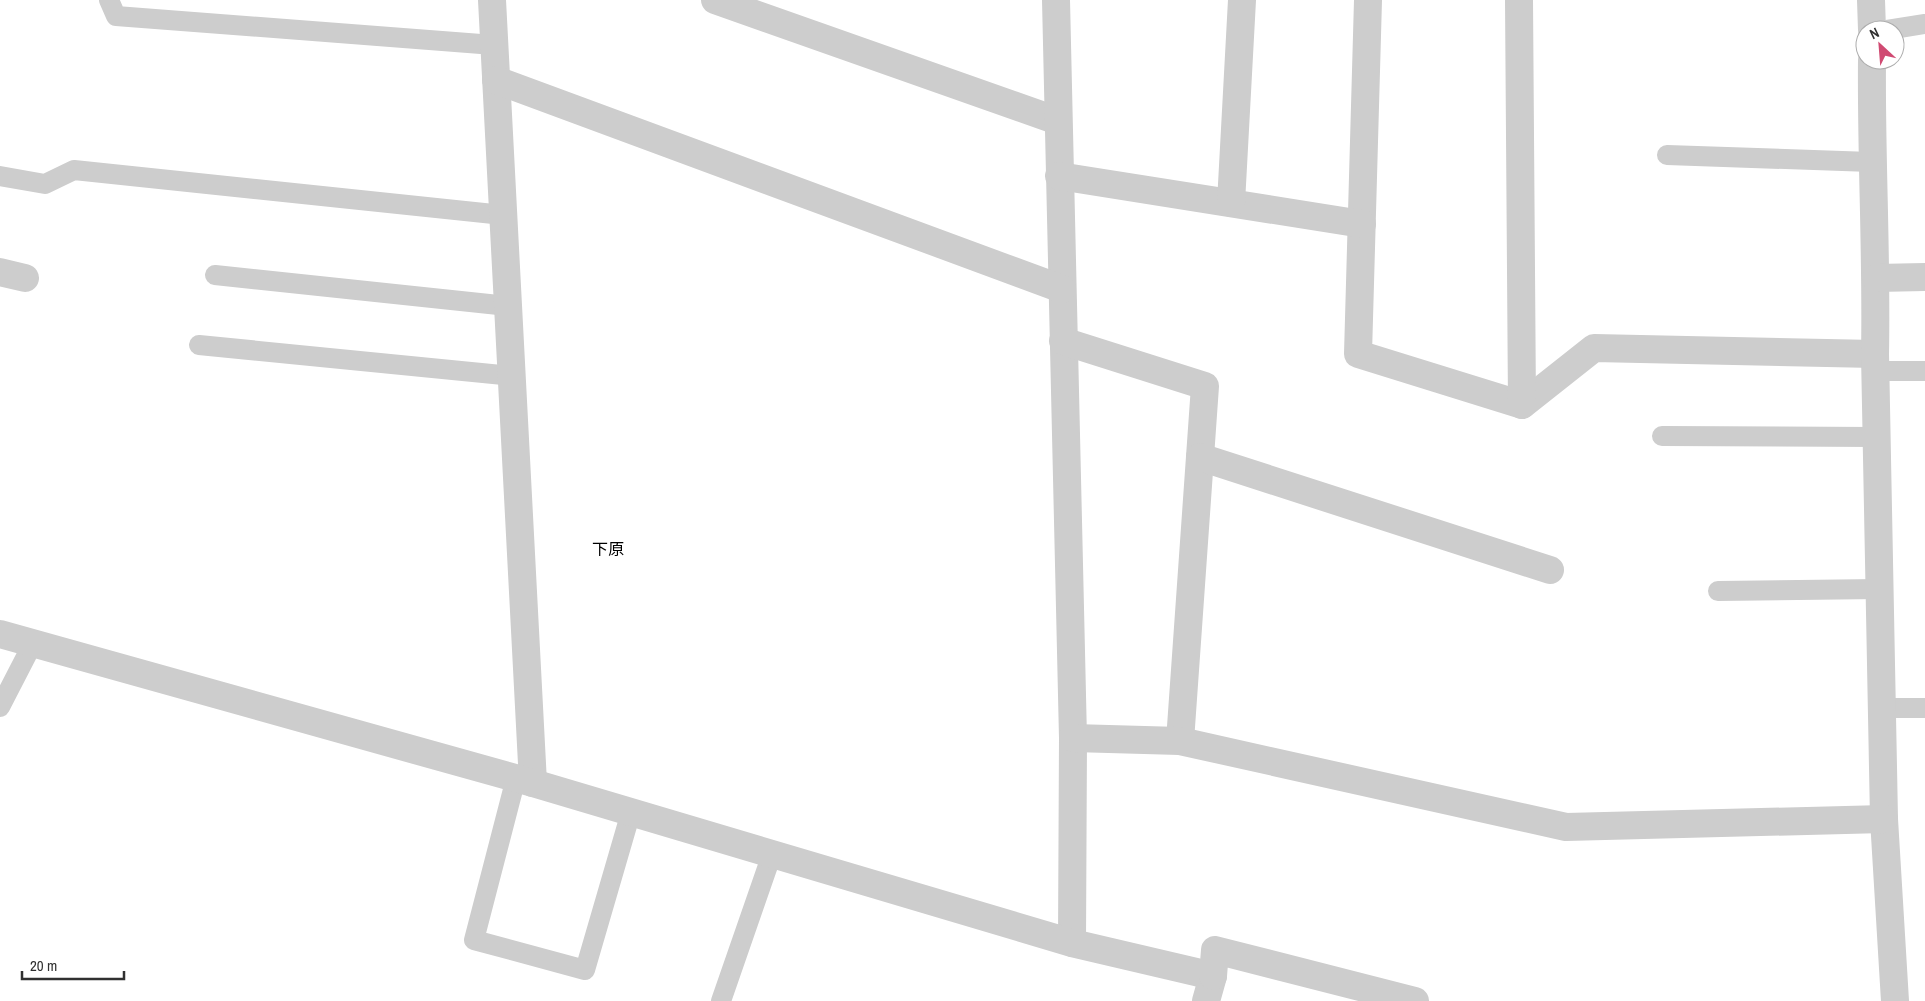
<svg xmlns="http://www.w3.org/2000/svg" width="1925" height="1001" font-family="'Archivo Narrow','Noto Sans JP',sans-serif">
<rect width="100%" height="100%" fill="#fff"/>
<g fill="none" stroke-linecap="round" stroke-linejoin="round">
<g stroke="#cdcdcd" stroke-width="20">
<polyline points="109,0 116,16 494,45"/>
<polyline points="1887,30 1925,24"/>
<polyline points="1667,155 1871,162"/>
<polyline points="0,176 45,184 74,170 503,215"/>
<polyline points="215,275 508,306"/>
<polyline points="199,345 512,376"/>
<polyline points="1875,371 1925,371"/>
<polyline points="1662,436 1876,437"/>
<polyline points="1718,591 1879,589"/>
<polyline points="0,707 33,643"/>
<polyline points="1881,708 1925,708"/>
<polyline points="516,778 474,940 585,970 631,812"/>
<polyline points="721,1001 772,854"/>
</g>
<g stroke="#cdcdcd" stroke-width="28">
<polyline points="492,0 533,783"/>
<polyline points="715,0 1058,121"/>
<polyline points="1056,0 1073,738 1072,943"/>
<polyline points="1368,0 1358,354 1522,405 1594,348 1875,354"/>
<polyline points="1519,0 1522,405"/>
<polyline points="1871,0 1872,30"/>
<path d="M1872 60C1871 158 1877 256 1875 354L1884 819 1895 1001"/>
<polyline points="496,80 1062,289"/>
<polyline points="1059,176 1362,224"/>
<polyline points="1231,203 1242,0"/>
<polyline points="0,272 25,278"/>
<polyline points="1876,278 1925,277"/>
<polyline points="1063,341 1205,386 1180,741"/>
<polyline points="1200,457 1550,570"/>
<polyline points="0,634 533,783 1072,943 1213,976 1206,1001"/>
<polyline points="1073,738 1180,741 1566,827 1884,819"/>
<polyline points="1213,976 1215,950 1415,1001"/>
</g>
</g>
<g text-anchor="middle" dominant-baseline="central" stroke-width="5" stroke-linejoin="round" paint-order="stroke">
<g font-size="16" fill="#000" stroke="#fff">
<text x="608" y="549">下原</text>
</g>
</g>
<g transform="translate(1880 45) rotate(334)"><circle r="24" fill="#ffffff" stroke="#acacac"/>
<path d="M0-4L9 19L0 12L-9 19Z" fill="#d04a72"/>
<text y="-8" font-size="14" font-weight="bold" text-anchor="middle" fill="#303030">N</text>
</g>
<path d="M22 971v8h102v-8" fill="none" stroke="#303030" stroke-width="2.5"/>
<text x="30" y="971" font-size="15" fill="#303030" stroke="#ffffff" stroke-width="4" paint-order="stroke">20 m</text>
</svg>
